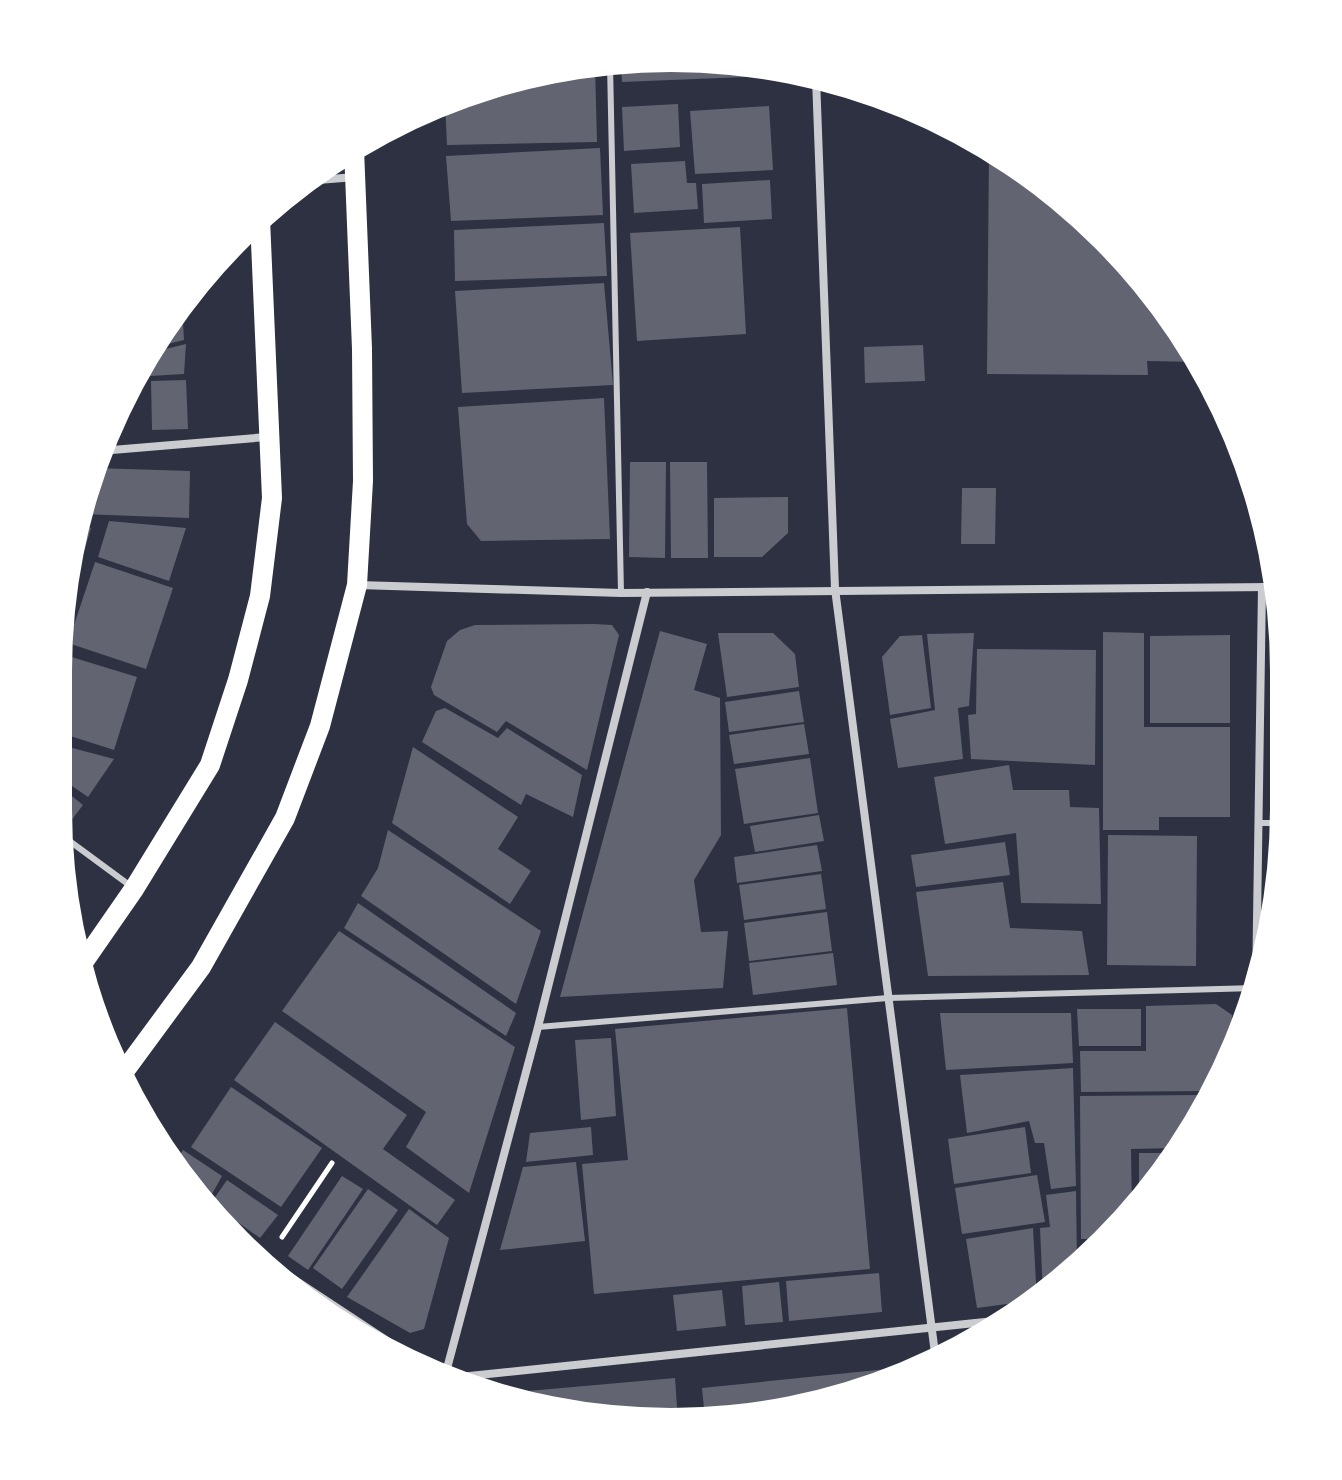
<svg xmlns="http://www.w3.org/2000/svg" width="1342" height="1480" font-family="Quicksand,sans-serif">
<rect width="100%" height="100%" fill="#2d3142"/>
<g fill="#626471">
<polygon points="671,58 771,68 771,76 622,82 621,63"/>
<polygon points="595,66 597,142 447,145 445,102 551,70"/>
<polygon points="678,104 680,147 624,151 622,107"/>
<polygon points="769,106 773,170 695,174 690,111"/>
<polygon points="600,148 603,215 451,221 446,156"/>
<polygon points="989,149 1011,161 1104,237 1180,330 1197,362 1147,361 1148,375 987,374"/>
<polygon points="685,161 687,183 696,183 698,209 634,213 631,164"/>
<polygon points="770,180 772,219 704,223 702,184"/>
<polygon points="604,223 607,276 455,281 454,230"/>
<polygon points="740,227 746,334 637,341 630,233"/>
<polygon points="604,283 613,385 462,393 455,291"/>
<polygon points="182,305 184,340 152,348 161,331"/>
<polygon points="186,344 184,374 150,376 149,353"/>
<polygon points="923,345 925,381 865,383 864,347"/>
<polygon points="186,380 188,429 152,430 151,381"/>
<polygon points="604,398 610,539 481,541 467,524 458,407"/>
<polygon points="630,462 666,462 665,558 629,557"/>
<polygon points="670,462 707,462 708,558 671,558"/>
<polygon points="95,468 190,471 189,518 81,514"/>
<polygon points="962,488 996,488 995,544 961,544"/>
<polygon points="788,497 788,533 762,557 714,557 714,498"/>
<polygon points="109,521 186,528 169,581 98,557"/>
<polygon points="78,524 91,528 83,555 70,551"/>
<polygon points="95,562 173,588 146,669 68,643"/>
<polygon points="594,624 612,625 619,635 587,770 506,721 497,732 434,695 431,687 447,641 460,630 475,625"/>
<polygon points="660,631 707,644 694,690 720,698 721,835 694,880 701,932 728,931 723,988 560,997"/>
<polygon points="1103,632 1144,633 1144,727 1230,727 1230,817 1159,817 1159,830 1103,830"/>
<polygon points="718,633 773,633 795,654 799,687 727,697"/>
<polygon points="974,633 969,706 958,708 963,759 898,768 890,719 935,710 927,634"/>
<polygon points="922,635 931,708 890,715 882,657 900,636"/>
<polygon points="1230,635 1230,723 1150,723 1150,636"/>
<polygon points="977,649 1096,650 1095,765 971,759 968,715 976,714"/>
<polygon points="65,655 137,677 114,750 61,733 64,725 62,723"/>
<polygon points="799,691 804,722 729,732 725,702"/>
<polygon points="445,708 498,738 507,728 582,775 573,817 526,794 521,805 422,742 436,711"/>
<polygon points="804,724 809,754 734,764 729,735"/>
<polygon points="61,745 114,759 88,797 59,777"/>
<polygon points="413,747 518,817 498,849 531,871 510,904 392,823"/>
<polygon points="810,758 818,813 744,824 735,769"/>
<polygon points="1009,765 1013,790 1069,790 1070,807 1099,808 1101,904 1021,903 1016,833 945,844 934,777"/>
<polygon points="59,786 83,805 67,826 59,820"/>
<polygon points="819,815 824,841 755,852 750,826"/>
<polygon points="388,830 541,931 516,1004 361,896 378,868"/>
<polygon points="1108,835 1197,836 1196,966 1107,965"/>
<polygon points="1005,842 1010,875 916,887 911,855"/>
<polygon points="817,845 822,871 737,883 734,857"/>
<polygon points="821,874 826,909 744,920 739,885"/>
<polygon points="1003,882 1010,928 1082,931 1089,975 928,976 916,892"/>
<polygon points="358,903 516,1013 506,1036 344,928"/>
<polygon points="827,912 832,951 749,961 744,923"/>
<polygon points="339,931 515,1047 469,1193 406,1147 426,1112 282,1011"/>
<polygon points="833,953 837,985 753,995 749,963"/>
<polygon points="1216,1004 1232,1015 1231,1051 1213,1091 1081,1092 1080,1051 1146,1051 1146,1006"/>
<polygon points="847,1008 870,1269 594,1294 582,1164 628,1160 615,1029"/>
<polygon points="1077,1009 1141,1009 1141,1046 1079,1046"/>
<polygon points="940,1013 1071,1013 1073,1063 946,1070"/>
<polygon points="275,1022 407,1115 383,1149 455,1200 437,1225 234,1080"/>
<polygon points="611,1038 616,1116 581,1120 575,1040"/>
<polygon points="1073,1068 1076,1186 1051,1189 1044,1143 1035,1143 1029,1121 967,1133 960,1075"/>
<polygon points="231,1087 322,1148 281,1207 191,1147"/>
<polygon points="1199,1095 1199,1119 1178,1148 1131,1149 1132,1213 1104,1239 1081,1239 1080,1096"/>
<polygon points="591,1127 593,1155 526,1162 530,1133"/>
<polygon points="1025,1127 1031,1173 954,1184 948,1139"/>
<polygon points="183,1150 222,1176 207,1203 185,1183 174,1165"/>
<polygon points="1139,1153 1175,1153 1139,1204"/>
<polygon points="576,1162 585,1241 500,1250 523,1167"/>
<polygon points="1037,1175 1045,1222 962,1234 955,1188"/>
<polygon points="342,1176 363,1189 308,1270 288,1256"/>
<polygon points="227,1180 278,1215 260,1238 211,1203"/>
<polygon points="368,1189 398,1210 342,1289 313,1268"/>
<polygon points="1076,1191 1077,1264 1043,1296 1040,1228 1050,1227 1046,1195"/>
<polygon points="409,1209 449,1238 424,1329 410,1333 347,1297"/>
<polygon points="1033,1228 1037,1300 977,1308 966,1239"/>
<polygon points="879,1273 882,1312 789,1321 786,1281"/>
<polygon points="779,1282 783,1322 745,1325 742,1286"/>
<polygon points="722,1290 726,1326 677,1331 673,1295"/>
<polygon points="887,1369 888,1377 791,1410 705,1419 702,1388"/>
<polygon points="675,1378 678,1421 671,1422 513,1401 495,1394"/>
</g>
<g fill="none" stroke-linecap="round" stroke-linejoin="round">
<polyline stroke="#fff" stroke-width="5" points="282,1237 332,1163"/>
<g stroke="#caccd0" stroke-width="6">
<polyline points="610,64 621,593"/>
<polyline points="1259,823 1278,823"/>
<polyline points="60,834 132,887"/>
<polyline points="538,1027 888,998 1256,988"/>
</g>
<g stroke="#caccd0" stroke-width="8">
<polyline points="816,78 835,589 936,1361"/>
<polyline points="306,181 355,177"/>
<polyline points="100,451 267,437"/>
<polyline points="358,585 621,593 1273,587"/>
<polyline points="1256,988 1262,587"/>
<polyline points="260,1257 433,1371"/>
<polyline points="445,1376 538,1027 647,592"/>
<polyline points="450,1378 1004,1320"/>
</g>
<g stroke="#fff" stroke-width="20">
<polyline points="82,964 134,889 210,765 238,680 260,596 272,498 260,219"/>
<polyline points="120,1077 201,967 285,818 320,726 357,585 363,481 362,349 354,149"/>
</g>
</g>
<path d="M0 0H1342V1480H0ZM671 72H671A599 599 0 0 1 1270 671V809A599 599 0 0 1 671 1408H671A599 599 0 0 1 72 809V671A599 599 0 0 1 671 72Z" fill="#fff" fill-rule="evenodd"/>
</svg>
